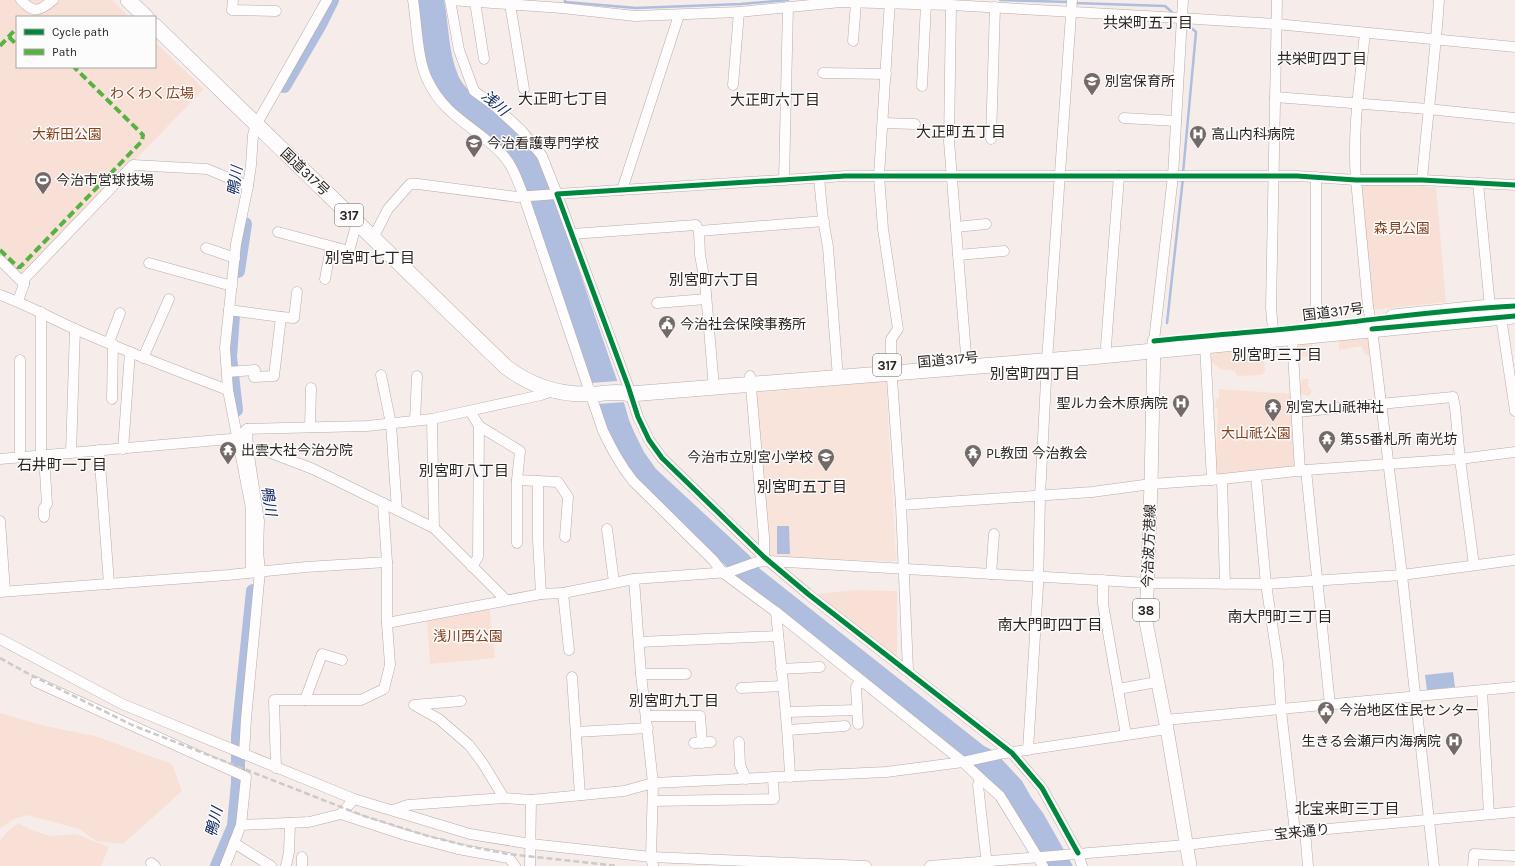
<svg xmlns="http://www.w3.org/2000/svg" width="1515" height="866" font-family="Karla,'Noto Sans JP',sans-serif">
<rect width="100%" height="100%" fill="#f6edea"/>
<polygon fill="#f8e4db" points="886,381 896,561 775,558 767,551 754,393"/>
<g fill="#f8e0d6">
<polygon points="0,0 112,0 129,17 17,17 17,67 155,67 155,42 204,89 20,278 0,258"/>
<polygon points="1360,184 1436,187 1446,302 1372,310"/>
<polygon points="1369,333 1369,356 1364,353 1362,346 1339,350 1339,341 1331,339"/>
<polygon points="1315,336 1317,344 1312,344 1312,356 1296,357 1294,343"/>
<polygon points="1263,349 1265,371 1261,375 1237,376 1235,371 1220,369 1211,361 1213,352"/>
<polygon points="1302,379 1309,379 1308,386 1312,391 1309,396 1300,394"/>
<polygon points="1219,389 1293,394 1298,471 1215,476 1218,409 1215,408 1217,398 1219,399"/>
<polygon points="855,590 897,591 897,656 895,658 817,594"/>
<polygon points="489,606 495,658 430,664 427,618"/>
<polygon points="0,713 45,726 95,736 172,764 182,791 123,844 96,841 79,829 27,815 12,820 0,829"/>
<polygon points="18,823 31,830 50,836 76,834 109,847 101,866 0,866 0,840 9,830"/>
</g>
<g fill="#afbdde">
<path d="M417 0H444C449 25 448 51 458 75 466 95 498 113 515 129 527 142 536 155 545 171L621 392 629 420 635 434 644 452 656 469 750 556 760 569 984 746 994 751 1022 781 1031 797 1043 813 1073 866H1047L1009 800 971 767 735 575 633 476 607 432 512 163 452 111 433 84 424 61Z"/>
<polygon points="777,526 789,526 790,554 777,554"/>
<polygon points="1453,672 1455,687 1427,690 1425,675"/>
</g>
<polygon fill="#f6edea" points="618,381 625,402 597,404 590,383"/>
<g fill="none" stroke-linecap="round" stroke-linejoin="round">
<g stroke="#afbdde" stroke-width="2.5">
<polyline points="565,0 565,2 636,8 741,4 788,0"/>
<polyline points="1000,0 1069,2"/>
<polyline points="1074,3 1165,6 1174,14"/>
<polyline points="1183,173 1196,32 1184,22"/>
<polyline points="1167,323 1183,178"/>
</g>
<g stroke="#afbdde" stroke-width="14">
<polyline points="284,86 319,26 332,0"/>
<polyline points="238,271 245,224"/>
<polyline points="233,315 230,357 236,410"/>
<polyline points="217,866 234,826 235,814 238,783 238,736 253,591"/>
</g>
<defs>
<g id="minor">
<path d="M21 0C34 14 40 11 53 0"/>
<polyline points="233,0 232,10 276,11"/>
<path d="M413 0C417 24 417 60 428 81 445 117 476 127 501 153 513 165 518 182 524 197L603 431C612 449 620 465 633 481L713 560 722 572 776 612 963 762 980 778 1000 796 1043 866"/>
<polyline points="890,0 879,176 883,229 898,329 891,339 891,365 901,505 908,670"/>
<polyline points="475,2 484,59"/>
<polyline points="510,4 524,89"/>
<polyline points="951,5 949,141 967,367"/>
<path d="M1365 33C1360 81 1352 131 1356 180L1368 306 1372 329 1402 575 1434 866"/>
<polyline points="853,41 856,2"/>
<polyline points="823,73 886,74"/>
<polyline points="733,85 739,12"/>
<polyline points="922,86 926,4"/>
<polyline points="1275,97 1428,109 1515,118"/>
<polyline points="1124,118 1176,121"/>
<polyline points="883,123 915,124"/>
<polyline points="991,139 995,7"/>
<polyline points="819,178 823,219 828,247 838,378"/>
<polyline points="784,180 788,7"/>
<path d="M1422 180C1427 120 1435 60 1439 0"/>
<polyline points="1478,183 1490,307"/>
<polyline points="622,190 679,15"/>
<polyline points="956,227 986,224"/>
<polyline points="278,232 349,251 357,222"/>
<polyline points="572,234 696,225 699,231"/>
<polyline points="373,238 388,209 410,184 418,184 517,197 557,194 542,156 522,131 495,106 474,91 459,50 450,0 562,8 635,16 739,12 841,2 951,5 1181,18 1276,24 1515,47"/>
<polyline points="206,248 235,258"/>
<polyline points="958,255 1004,251"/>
<polyline points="0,260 24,284"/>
<polyline points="149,263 232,286"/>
<polyline points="325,279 331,247"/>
<path d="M0 295C26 304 50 318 75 329 125 351 177 371 228 390"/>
<polyline points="18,301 24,284 24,279 133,165 207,169 248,186"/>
<polyline points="657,303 706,299"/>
<polyline points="281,317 294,318 297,292"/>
<polyline points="1501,317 1515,411"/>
<polyline points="1316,326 1316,177"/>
<polyline points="1273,330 1271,308 1277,0"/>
<polyline points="1292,337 1300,471"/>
<polyline points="1154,341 1173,176 1183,0"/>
<polyline points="109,342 120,313"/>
<polyline points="1205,345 1212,480"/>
<polyline points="1106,346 1119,176"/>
<polyline points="143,358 169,299"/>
<polyline points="227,372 255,370 254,377 274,376 281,317 229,310"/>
<polyline points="381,375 391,424 397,510"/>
<polyline points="750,376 764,537 764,557"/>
<polyline points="714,388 705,282 700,255 699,231 824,221"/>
<polyline points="112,399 113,344"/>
<polyline points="470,411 479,426 520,451 517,480 517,543"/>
<polyline points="1297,412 1453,397 1455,407 1460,459 1474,565"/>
<polyline points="432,419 434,528"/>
<polyline points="415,420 417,376"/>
<polyline points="310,427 311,388"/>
<polyline points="242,448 266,451 313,469 434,528 506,600"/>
<polyline points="123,449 130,352"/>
<polyline points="99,450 109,584"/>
<polyline points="71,453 75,329"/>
<polyline points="41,456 41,312"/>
<polyline points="20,457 20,360"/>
<polyline points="0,459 230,439 238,438 247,429 367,426 432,419 541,395 552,391"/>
<polyline points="1306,470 1330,705"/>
<polyline points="1256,476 1266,584 1278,663 1281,710 1295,832"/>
<polyline points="1222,479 1225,584"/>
<polyline points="517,480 558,482 568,497 565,537"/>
<polyline points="538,481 538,540 541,594"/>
<polyline points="901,505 1092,492 1151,484 1222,479 1306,470 1460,459 1515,452"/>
<polyline points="44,517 44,508 47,504 44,456"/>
<polyline points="0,521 5,591"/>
<polyline points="607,529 614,582"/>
<polyline points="472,567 478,557 479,426"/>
<polyline points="251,572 251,508 228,390 225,348 236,244 248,186 251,165 253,135 256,125 327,0"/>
<polyline points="991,574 994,534"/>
<polyline points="634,579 641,674 653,783 651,857 653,866"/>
<polyline points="1103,580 1103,604 1126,735"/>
<polyline points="0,592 228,575 306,567 387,562"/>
<polyline points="563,593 569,650"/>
<path d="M776 612C781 667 788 722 790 777"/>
<polyline points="387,623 541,594 563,593 634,579 729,572 757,562 769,561 1148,583 1266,584 1402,575 1515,560"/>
<polyline points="0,639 122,704 354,799 470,834 531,844 651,857 866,866"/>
<polyline points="639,642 778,636"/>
<polyline points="781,669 820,667"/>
<polyline points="641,674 686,674"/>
<polyline points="572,677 580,795"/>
<polyline points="36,682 246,777 241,825"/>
<polyline points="741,688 782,686"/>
<polyline points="1118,689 1157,682"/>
<polyline points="1482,691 1489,814"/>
<polyline points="305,700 322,654 342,660"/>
<polyline points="461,701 414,705 439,719 469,745 482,762 504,798"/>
<polyline points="787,712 857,710"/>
<polyline points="646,716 700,716 702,743"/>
<polyline points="1165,720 1515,687"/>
<polyline points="858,724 856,687 861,681"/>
<polyline points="788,730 845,726"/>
<polyline points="576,732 648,728"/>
<polyline points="739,742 740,765 746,779"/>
<polyline points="694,743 711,742"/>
<polyline points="1028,750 1038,586 1040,496 1047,361 1072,0"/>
<polyline points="244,754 246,719 260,571 258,551 259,521 248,449 247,429"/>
<polyline points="276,768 274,700 361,700 384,689 390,665 387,623 387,562 383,503"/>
<polyline points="980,778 978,785 987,866"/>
<polyline points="653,801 774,799 773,777"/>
<polyline points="393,810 408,805 504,798 531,800 624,791 653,783 886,772 963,762 999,754 1167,729"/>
<polyline points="341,814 354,799"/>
<polyline points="1305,831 1308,866"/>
<polyline points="234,843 271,866"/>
<polyline points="1078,853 1042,788 1012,753 808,594 764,557 662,458 649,440 638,417 628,386 557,194 845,176 1297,176 1356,180 1422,180 1515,185"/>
<polyline points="1078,853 1082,866"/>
<polyline points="151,863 155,866"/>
<polyline points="225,866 241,825 309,822 341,814 405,835 458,849 509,858 515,866"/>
<polyline points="286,866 289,852 290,823"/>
<polyline points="302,866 302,857"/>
<polyline points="530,866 531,800"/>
<polyline points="930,866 1186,845 1295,832 1515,812"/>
<polyline points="1473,866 1474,854 1515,856"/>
</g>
<polyline id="major" points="1154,341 1151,484 1146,622 1167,729 1190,866"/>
<g id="highway">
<polyline points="128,0 146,17"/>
<path d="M155 26 506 367C531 386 559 395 590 394 604 394 617 390 630 394L1080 358 1515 316"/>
<polyline points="1393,317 1490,307 1515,306"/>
</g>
</defs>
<use href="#minor" stroke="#b5adaa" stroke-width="11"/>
<use href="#major" stroke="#b5adaa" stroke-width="14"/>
<use href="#highway" stroke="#b5adaa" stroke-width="16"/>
<use href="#minor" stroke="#fefcfc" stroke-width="10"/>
<use href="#major" stroke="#fefcfc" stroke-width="13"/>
<use href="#highway" stroke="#fefcfc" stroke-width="15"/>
<polyline stroke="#cccac9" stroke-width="2.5" stroke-dasharray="6 3" stroke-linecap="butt" points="0,658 27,673 132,725 364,816 428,836 468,846 508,854 618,866"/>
<g stroke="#56b245" stroke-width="4" stroke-dasharray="8 4" stroke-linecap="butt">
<polyline points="9,37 17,45"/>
<polyline points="0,46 14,31 17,32"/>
<polyline points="0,250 18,267 20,267 142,141 143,135 74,67"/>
</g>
<defs>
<g id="cycleway">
<polyline points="1372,329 1515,316"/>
<path d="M1154 341C1207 335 1261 332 1315 326 1381 319 1448 309 1515 306"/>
<polyline points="1078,853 1042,788 1012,753 808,594 764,557 662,458 649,440 638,417 628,386 557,194 845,176 1297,176 1356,180 1422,180 1515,185"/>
</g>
</defs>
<use href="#cycleway" stroke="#fcfcfc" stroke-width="8"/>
<use href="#cycleway" stroke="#00873e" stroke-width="5"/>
</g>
<defs>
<symbol id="school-pin" viewBox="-11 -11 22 30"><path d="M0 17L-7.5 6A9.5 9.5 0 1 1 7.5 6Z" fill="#736a67" stroke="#fcfcfc"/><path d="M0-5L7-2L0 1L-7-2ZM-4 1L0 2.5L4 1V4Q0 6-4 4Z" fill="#fff"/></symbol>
<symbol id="hospital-pin" viewBox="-11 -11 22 30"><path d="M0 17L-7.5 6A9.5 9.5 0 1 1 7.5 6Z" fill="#736a67" stroke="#fcfcfc"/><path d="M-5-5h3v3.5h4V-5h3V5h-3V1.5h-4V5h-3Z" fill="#fff"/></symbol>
<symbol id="university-pin" viewBox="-11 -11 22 30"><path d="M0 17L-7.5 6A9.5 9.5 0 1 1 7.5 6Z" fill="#736a67" stroke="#fcfcfc"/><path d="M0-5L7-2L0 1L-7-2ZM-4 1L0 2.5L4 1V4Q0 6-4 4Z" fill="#fff"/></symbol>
<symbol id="stadium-pin" viewBox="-11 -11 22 30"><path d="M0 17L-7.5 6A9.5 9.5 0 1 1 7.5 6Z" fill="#736a67" stroke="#fcfcfc"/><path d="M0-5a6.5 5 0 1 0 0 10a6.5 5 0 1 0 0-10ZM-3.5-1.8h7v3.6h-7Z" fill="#fff"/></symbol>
<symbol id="civic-pin" viewBox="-11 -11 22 30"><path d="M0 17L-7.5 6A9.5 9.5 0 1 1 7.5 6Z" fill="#736a67" stroke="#fcfcfc"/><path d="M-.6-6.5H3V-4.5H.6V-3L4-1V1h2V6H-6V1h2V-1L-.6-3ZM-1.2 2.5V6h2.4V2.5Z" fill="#fff"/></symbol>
<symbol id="temple-pin" viewBox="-11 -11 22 30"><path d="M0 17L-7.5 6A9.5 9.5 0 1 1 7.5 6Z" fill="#736a67" stroke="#fcfcfc"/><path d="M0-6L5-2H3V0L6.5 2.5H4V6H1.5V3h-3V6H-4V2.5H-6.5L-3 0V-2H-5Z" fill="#fff"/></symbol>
</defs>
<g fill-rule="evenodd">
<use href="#school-pin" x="1082" y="71" width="20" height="27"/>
<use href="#hospital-pin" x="1188" y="124" width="20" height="27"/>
<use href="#university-pin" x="464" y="133" width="20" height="27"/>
<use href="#stadium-pin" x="33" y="170" width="20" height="27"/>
<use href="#civic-pin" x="657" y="314" width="20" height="27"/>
<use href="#hospital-pin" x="1171" y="393" width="20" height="27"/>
<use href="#temple-pin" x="1263" y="397" width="20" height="27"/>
<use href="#temple-pin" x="1317" y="429" width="20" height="27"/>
<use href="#temple-pin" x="218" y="440" width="20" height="27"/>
<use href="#temple-pin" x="963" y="443" width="20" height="27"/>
<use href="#school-pin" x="816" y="447" width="20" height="27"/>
<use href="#civic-pin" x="1316" y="700" width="20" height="27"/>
<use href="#hospital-pin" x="1444" y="731" width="20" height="27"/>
</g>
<g text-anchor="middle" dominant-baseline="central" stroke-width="3" stroke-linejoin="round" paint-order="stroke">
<g fill="#fcfcfc" stroke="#6a6563" stroke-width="1">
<rect x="335" y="204" width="28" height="22" rx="3"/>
<rect x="873" y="354" width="28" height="22" rx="3"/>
<rect x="1133" y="599" width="26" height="22" rx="3"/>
</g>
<g font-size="13" font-weight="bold" fill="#2c2421">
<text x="349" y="215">317</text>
<text x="887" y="365">317</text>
<text x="1146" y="610">38</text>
</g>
<g font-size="14" fill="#2c2421" stroke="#fcfcfc" text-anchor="start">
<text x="1105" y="81">別宮保育所</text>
<text x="1211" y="134">高山内科病院</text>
<text x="487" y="143">今治看護専門学校</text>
<text x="56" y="180">今治市営球技場</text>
<text x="680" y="324">今治社会保険事務所</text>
<text x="1168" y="403" text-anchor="end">聖ルカ会木原病院</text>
<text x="1286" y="407">別宮大山祇神社</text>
<text x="1340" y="439">第55番札所 南光坊</text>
<text x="241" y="450">出雲大社今治分院</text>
<text x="986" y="453">PL教団 今治教会</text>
<text x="813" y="457" text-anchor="end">今治市立別宮小学校</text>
<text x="1339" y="710">今治地区住民センター</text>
<text x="1441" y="741" text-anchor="end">生きる会瀬戸内海病院</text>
</g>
<g font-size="14" fill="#85401c" stroke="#fcfcfc">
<text x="152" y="93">わくわく広場</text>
<text x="67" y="134">大新田公園</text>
<text x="1402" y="228">森見公園</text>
<text x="1256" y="433">大山祇公園</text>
<text x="468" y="636">浅川西公園</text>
</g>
<g font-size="14" fill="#2c2421" stroke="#fcfcfc">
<text transform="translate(305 172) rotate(44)">国道317号</text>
<text transform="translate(1333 312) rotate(-7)">国道317号</text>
<text transform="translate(948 360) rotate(-5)">国道317号</text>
<text transform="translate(1149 546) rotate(-88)">今治波方港線</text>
<text transform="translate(1302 832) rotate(-6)">宝来通り</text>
</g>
<g font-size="15" fill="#2c2421" stroke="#fcfcfc">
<text x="1148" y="23">共栄町五丁目</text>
<text x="1322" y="59">共栄町四丁目</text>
<text x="563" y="99">大正町七丁目</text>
<text x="775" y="100">大正町六丁目</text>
<text x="961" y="132">大正町五丁目</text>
<text x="370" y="258">別宮町七丁目</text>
<text x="714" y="280">別宮町六丁目</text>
<text x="1277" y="355">別宮町三丁目</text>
<text x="1035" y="374">別宮町四丁目</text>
<text x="62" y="465">石井町一丁目</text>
<text x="464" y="471">別宮町八丁目</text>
<text x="802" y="487">別宮町五丁目</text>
<text x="1280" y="617">南大門町三丁目</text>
<text x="1050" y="625">南大門町四丁目</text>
<text x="674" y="701">別宮町九丁目</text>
<text x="1347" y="809">北宝来町三丁目</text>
</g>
<g font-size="15" font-style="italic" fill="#142a63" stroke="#fcfcfc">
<text transform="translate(495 103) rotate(41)">浅川</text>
<text transform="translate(235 181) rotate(-82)">鴨川</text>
<text transform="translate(269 501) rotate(81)">鴨川</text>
<text transform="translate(214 822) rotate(-76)">鴨川</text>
</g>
</g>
<rect x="16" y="16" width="140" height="52" fill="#fcfcfc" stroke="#a9a6a4"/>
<rect x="24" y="29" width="20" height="6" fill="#00873e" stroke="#a9a6a4"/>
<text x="52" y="36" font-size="12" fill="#2c2421">Cycle path</text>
<rect x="24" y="49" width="20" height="6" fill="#56b245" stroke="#a9a6a4"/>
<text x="52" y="56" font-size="12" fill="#2c2421">Path</text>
</svg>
